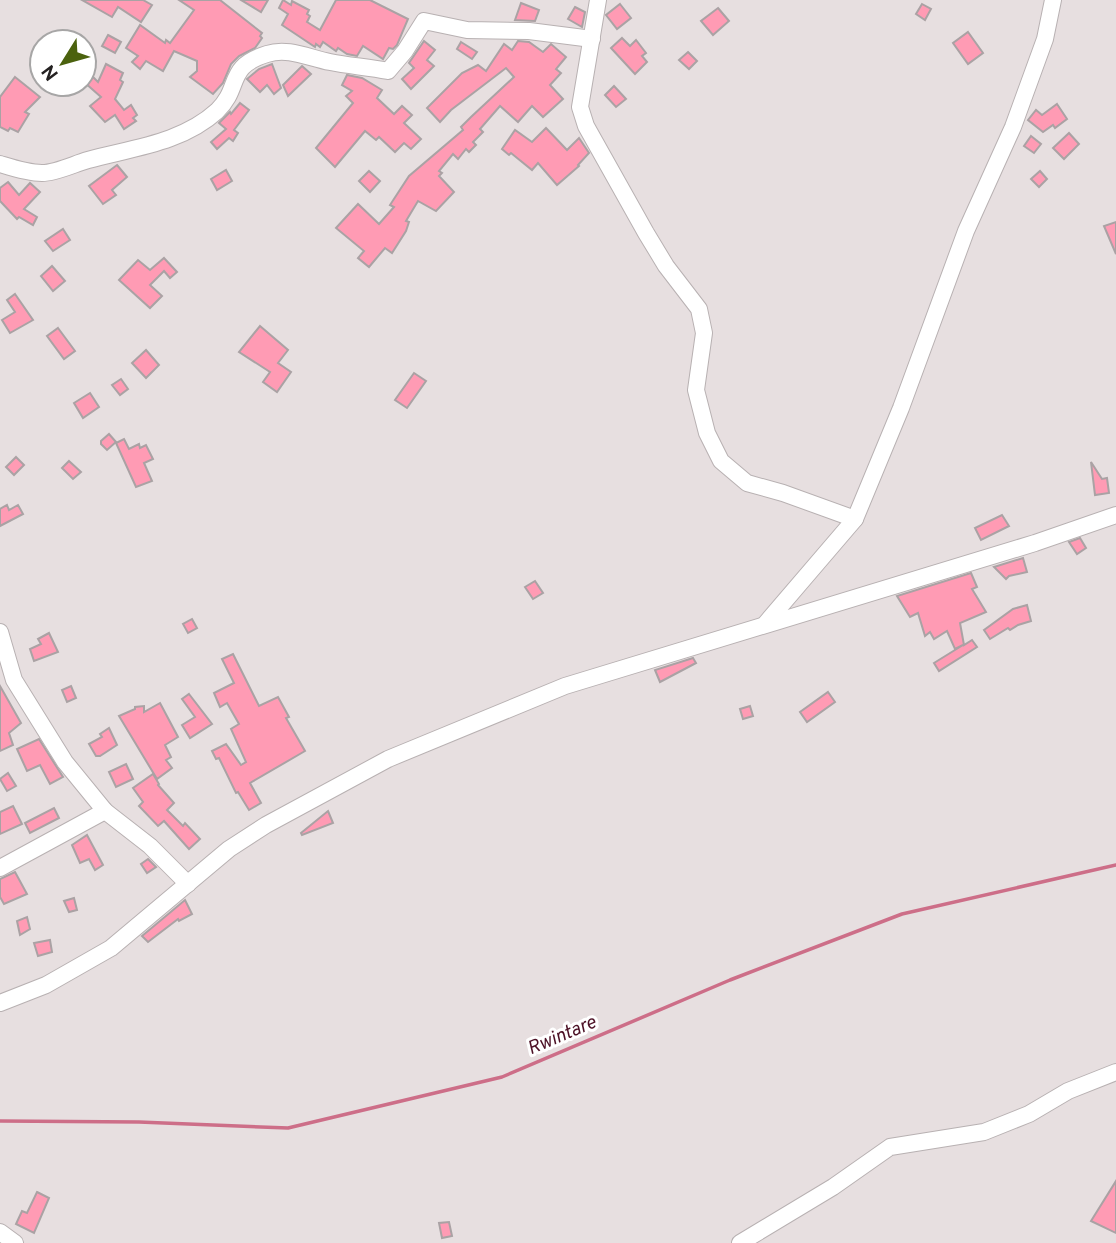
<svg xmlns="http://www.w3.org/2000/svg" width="1116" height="1243" font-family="Overpass,sans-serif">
<rect width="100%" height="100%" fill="#e7dfe0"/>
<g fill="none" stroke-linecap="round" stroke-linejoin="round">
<polyline stroke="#cd6e88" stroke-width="3.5" points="0,1121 139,1122 288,1128 502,1077 730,980 902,914 1116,865"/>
</g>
<g fill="#ff9bb4" stroke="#aaa2a4" stroke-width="2">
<polygon points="82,0 143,0 152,5 141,22 118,7 112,17"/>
<polygon points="179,0 220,0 262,33 260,36 262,38 255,48 239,56 231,64 223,83 213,94 190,77 197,71 197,61 174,51 163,71 146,61 140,69 132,62 138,56 126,48 140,25 165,43 166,40 170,43 194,10"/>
<polygon points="241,0 268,0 261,12"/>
<polygon points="283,0 291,5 292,1 309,10 307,14 310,16 307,22 320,30 336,0 370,0 408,19 397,45 393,49 389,48 383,59 363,46 357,56 347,54 338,48 336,51 323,42 320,47 316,44 315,47 282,25 288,14 279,8"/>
<polygon points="521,3 539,10 535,21 515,20"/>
<polygon points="620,4 631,18 617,29 606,15"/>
<polygon points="922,4 931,9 925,20 916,14"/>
<polygon points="575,7 585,12 582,27 568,19"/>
<polygon points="718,8 729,21 713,35 701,21"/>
<polygon points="968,32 983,53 968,64 953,43"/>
<polygon points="108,35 121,42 115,53 102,46"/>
<polygon points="622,38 630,46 636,40 646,53 642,56 647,62 635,74 611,48"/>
<polygon points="424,41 435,50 427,60 434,66 411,89 402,79 414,68 409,63"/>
<polygon points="518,41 529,42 543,52 551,44 566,57 556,69 561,73 550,85 563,99 543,117 532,106 518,122 500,106 480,129 483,132 473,142 476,145 469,152 466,149 458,159 453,154 439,171 442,173 439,176 454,192 436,211 418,201 406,221 409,222 406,231 392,253 385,248 369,267 358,258 364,251 336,228 358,204 379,224 394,207 390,205 409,176 463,130 461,127 471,117 514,77 506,68 451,110 440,122 427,108 462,73 478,65 486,71 504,44 512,50"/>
<polygon points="461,42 477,52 472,59 457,49"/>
<polygon points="688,52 697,61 689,69 679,60"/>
<polygon points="106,64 123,73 120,80 123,82 115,99 124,110 131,105 137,115 133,118 136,121 124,129 115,115 105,122 90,106 101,97 84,82 91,75 98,82"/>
<polygon points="272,64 281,88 274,94 267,85 260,92 247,79 259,69"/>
<polygon points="302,66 311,74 288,96 283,85"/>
<polygon points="347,75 362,78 382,90 377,98 394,114 402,106 412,115 404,123 421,139 411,149 404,143 395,152 379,137 376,140 365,131 335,167 316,148 353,103 346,96 352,91 342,85"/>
<polygon points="15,77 40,97 25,112 29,114 18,132 10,128 8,131 0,127 0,97"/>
<polygon points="614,86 626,99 616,107 605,95"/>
<polygon points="240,103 249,110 234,130 238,133 233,141 229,138 217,149 211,142 226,129 219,123 230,112 231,114"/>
<polygon points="1057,104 1067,119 1055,128 1053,125 1043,132 1028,120 1036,110 1042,115"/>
<polygon points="546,128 567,150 579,138 589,153 578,165 579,166 557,185 538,163 532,170 511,153 509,155 502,149 515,130 532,142"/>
<polygon points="1069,133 1079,144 1064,159 1053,148"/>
<polygon points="1031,136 1041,144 1034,153 1024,146"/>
<polygon points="117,165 127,177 112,190 116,195 103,204 89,186"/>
<polygon points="226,170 232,181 217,190 211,179"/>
<polygon points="369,171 380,181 370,192 359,181"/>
<polygon points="1040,171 1047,179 1039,187 1031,179"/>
<polygon points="8,182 19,195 30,183 40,192 24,209 37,217 33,225 19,217 17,219 0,201 0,188"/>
<polygon points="1116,222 1116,254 1104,226"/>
<polygon points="63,229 70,240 53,251 45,241"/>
<polygon points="164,258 177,272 170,278 164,271 150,285 162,296 150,308 119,280 138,260 150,270"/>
<polygon points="52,266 65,281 53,291 41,276"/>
<polygon points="15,294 33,320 10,333 2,320 15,312 7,300"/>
<polygon points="260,326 288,350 278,363 291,372 277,392 263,382 270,372 239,352"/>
<polygon points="58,328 75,351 64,359 47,336"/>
<polygon points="146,350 159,365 146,378 132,363"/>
<polygon points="414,373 426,381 407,408 395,400"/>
<polygon points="121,379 128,389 120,395 112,385"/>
<polygon points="90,393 99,407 83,418 74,403"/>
<polygon points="109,434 116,442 107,450 101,444 101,441"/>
<polygon points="124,439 129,449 139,444 140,448 146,445 153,459 144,463 152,481 136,487 116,443"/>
<polygon points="16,457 24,465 14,475 6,467"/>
<polygon points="69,461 81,472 73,479 62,468"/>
<polygon points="1091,462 1102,479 1107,478 1109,493 1095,495"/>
<polygon points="7,505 9,510 18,505 23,514 0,526 0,509"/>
<polygon points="1002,515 1009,526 981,540 975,528"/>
<polygon points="1080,538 1086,548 1077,554 1069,542"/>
<polygon points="1023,558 1027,572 1009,576 1006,579 994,567"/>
<polygon points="971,573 977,587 972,589 986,612 960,623 964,645 972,640 977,647 939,671 934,663 963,645 955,649 947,631 934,639 930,632 925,636 918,613 910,617 897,596"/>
<polygon points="535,581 543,593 533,599 525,587"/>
<polygon points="1027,605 1031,621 1018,625 1010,630 1008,628 990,639 984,630 1013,609"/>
<polygon points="192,619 197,628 188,633 183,624"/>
<polygon points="49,633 58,652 34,661 30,649 41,644 38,639"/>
<polygon points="233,654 259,706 278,697 289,717 286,718 305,751 250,783 261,803 249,810 238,792 236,793 219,758 216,759 212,751 226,744 241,765 246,762 231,729 239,724 227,703 220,707 214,693 234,683 222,659"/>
<polygon points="693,658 696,663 660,682 655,670"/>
<polygon points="0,686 21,723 9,733 13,745 0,751"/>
<polygon points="71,686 76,698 67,702 62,690"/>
<polygon points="828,692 835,702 807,722 800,712"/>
<polygon points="189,694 212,724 190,738 182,725 195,717 182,699"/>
<polygon points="160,703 178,737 165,745 171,757 166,760 172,768 157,779 119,716 135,709 135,707 144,706 144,712"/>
<polygon points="750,706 753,716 743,719 740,709"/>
<polygon points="109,728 117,745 100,756 96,756 89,744 102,737 100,734"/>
<polygon points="39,739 63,777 50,784 40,765 27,771 17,749"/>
<polygon points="126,764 133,779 116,787 109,772"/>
<polygon points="8,773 16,786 7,791 0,779"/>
<polygon points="153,774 159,784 158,785 174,803 167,810 183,826 185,823 200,839 189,849 164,821 158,826 139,806 143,802 133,788"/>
<polygon points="13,806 22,824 0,834 0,812"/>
<polygon points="54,808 59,818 30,833 25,823"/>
<polygon points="328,811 333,823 302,835 301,833"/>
<polygon points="87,835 103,865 95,870 89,859 80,863 72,845"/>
<polygon points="148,859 156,867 147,873 141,864"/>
<polygon points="15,872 27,894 4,904 0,897 0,879"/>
<polygon points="74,898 77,910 69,912 64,901"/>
<polygon points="185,900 192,914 179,921 178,919 148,942 142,936"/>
<polygon points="27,917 30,929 20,935 17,921"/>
<polygon points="50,940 52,952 38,956 34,943"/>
<polygon points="1116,1181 1116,1233 1091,1221"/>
<polygon points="37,1192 49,1198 34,1233 16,1224 22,1211 27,1213"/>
<polygon points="449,1222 452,1236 442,1238 439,1223"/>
</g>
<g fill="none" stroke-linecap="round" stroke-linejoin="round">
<defs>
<g id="minor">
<polyline points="598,0 580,107 586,126 646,233 666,266 699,309 704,333 696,390 707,433 721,461 747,483 783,493 855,519"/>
<path d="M0 164C13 168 28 173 42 173 56 173 74 164 88 160 132 148 182 143 217 111 242 87 225 67 267 54 288 47 309 58 330 62 349 66 369 67 388 71L405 51 424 21 467 30 529 31 592 39"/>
<polyline points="766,623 855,519 901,408 966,231 1013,127 1045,39 1053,0"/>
<polyline points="0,632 14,680 65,762 105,811 150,846 188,884"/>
<polyline points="0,868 105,811"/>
<polyline points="0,1003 46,985 111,948 229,849 266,825 388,759 565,686 1035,543 1116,515"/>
<polyline points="0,1232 15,1243"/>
<polyline points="740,1243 833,1187 890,1147 984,1132 1029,1114 1068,1091 1116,1072"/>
</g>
</defs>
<use href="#minor" stroke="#b8b1b2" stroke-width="18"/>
<use href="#minor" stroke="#fff" stroke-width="16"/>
</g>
<g text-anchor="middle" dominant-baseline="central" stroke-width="6" stroke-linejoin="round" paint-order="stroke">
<g font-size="19" font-style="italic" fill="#4c1025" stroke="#fff">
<text transform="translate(562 1036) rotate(-23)">Rwintare</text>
</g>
</g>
<g transform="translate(63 63) rotate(233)"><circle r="33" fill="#ffffff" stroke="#a7a6a6" stroke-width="2"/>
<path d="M0-5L12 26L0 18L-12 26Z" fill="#4b620e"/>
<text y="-10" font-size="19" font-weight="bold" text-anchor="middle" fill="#242121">N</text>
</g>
</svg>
